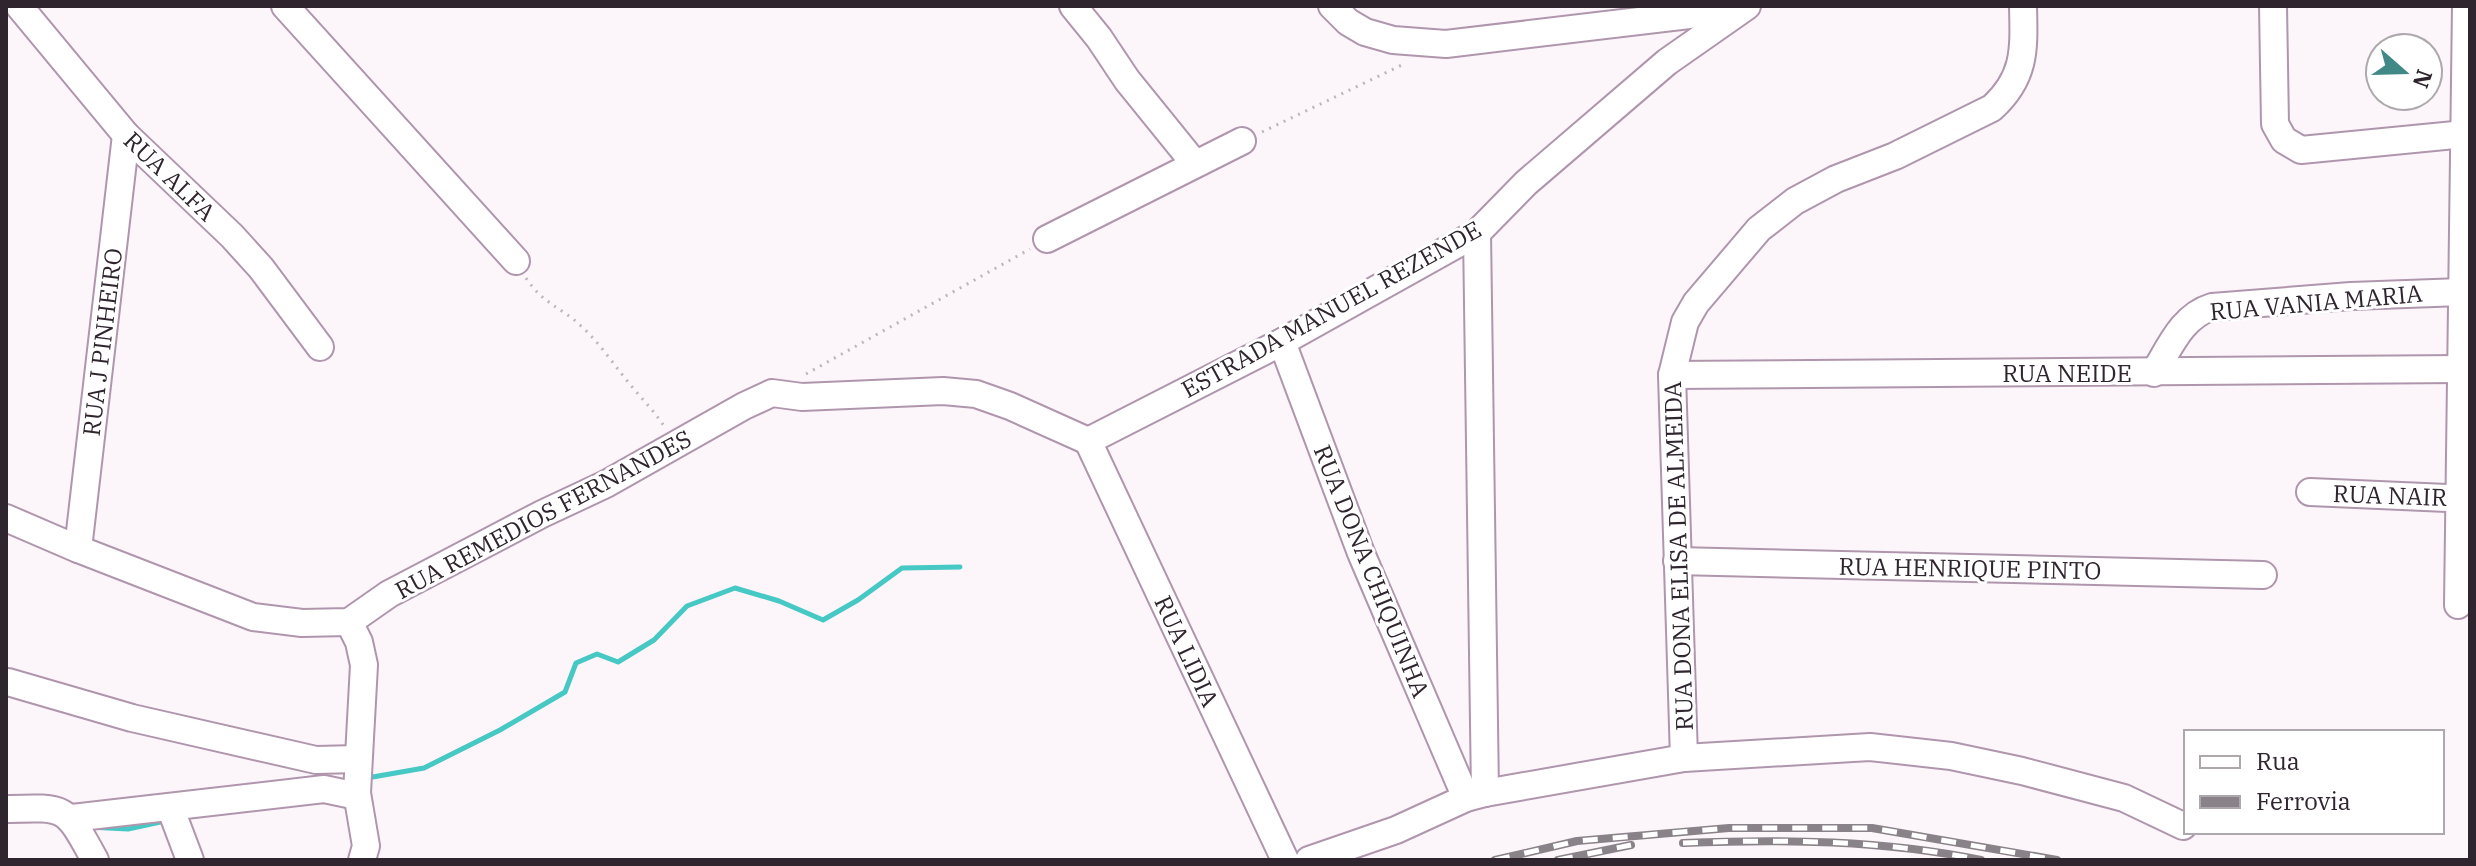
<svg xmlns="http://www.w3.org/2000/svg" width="2476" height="866" font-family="'IBM Plex Serif',serif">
<rect width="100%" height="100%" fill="#fcf6fb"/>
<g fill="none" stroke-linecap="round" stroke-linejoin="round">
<g stroke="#46c8c5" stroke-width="5">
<polyline points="367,778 424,768 500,730 565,692 576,663 597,654 618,662 654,640 687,606 735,588 779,601 823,620 858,600 902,568 960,567"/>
<polyline points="88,827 128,829 165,821"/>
</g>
<defs>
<g id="minor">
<polyline points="19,6 126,135 232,236 261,268 320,347"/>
<polyline points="285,6 516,261"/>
<polyline points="1073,6 1099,38 1127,80 1195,164"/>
<polyline points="1332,6 1348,22 1365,32 1393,40 1446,44 1740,9"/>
<polyline points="2273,6 2275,124 2284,140 2301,150 2465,134"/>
<polyline points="1477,233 1485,793"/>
<polyline points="1047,239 1242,141"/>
<polyline points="1282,342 1361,553 1466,798"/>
<path d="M2154 373C2170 347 2182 316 2212 307L2351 296 2462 292"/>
<polyline points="1672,375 2462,369"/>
<polyline points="1088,441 1282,342 1477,233 1526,183 1667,62 1747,6"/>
<polyline points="1088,441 1285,860"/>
<polyline points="2310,492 2470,499"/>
<polyline points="6,518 78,549 253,617 302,623 349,622 389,594 542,514 606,484 744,406 772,393 802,397 943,391 976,394 1010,406 1088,441"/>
<polyline points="78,549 126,135"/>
<polyline points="1677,561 2263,575"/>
<polyline points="2458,605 2466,6"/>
<polyline points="349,622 359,642 364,665 357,793 366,846 362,860"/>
<polyline points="8,682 132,718 316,760 358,759"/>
<path d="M1684 758 1672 375 1685 322 1696 303 1759 229 1795 201 1836 179 1895 156 1992 108C2026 77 2024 49 2023 6"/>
<polyline points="170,807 190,860"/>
<path d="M6 809C68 807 65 806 95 860"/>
<polyline points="72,818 324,789 357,796"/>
<polyline points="1309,860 1396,830 1466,798 1485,793 1684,758 1870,747 1951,756 2022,771 2124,798 2183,826"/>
</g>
</defs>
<use href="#minor" stroke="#af96ac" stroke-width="30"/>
<g stroke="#bdb6bc" stroke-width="3" stroke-dasharray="2 6" stroke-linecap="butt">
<polyline points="1262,132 1406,63"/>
<path d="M526 278C544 305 560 306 581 326 598 341 611 361 625 378 638 395 652 408 664 426"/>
<polyline points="806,374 1030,249"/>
</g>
<use href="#minor" stroke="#fff" stroke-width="26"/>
<defs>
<g id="rail">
<path d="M1683 843C1782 839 1883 840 1981 860"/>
<polyline points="1495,860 1577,841 1729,828 1872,828 2057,860"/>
<polyline points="1558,860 1631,845"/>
</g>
</defs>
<use href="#rail" stroke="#8a8289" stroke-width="8"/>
<use href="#rail" stroke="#fff" stroke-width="5" stroke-dasharray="15" stroke-linecap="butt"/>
</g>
<g text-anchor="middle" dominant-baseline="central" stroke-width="6" stroke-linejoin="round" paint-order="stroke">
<g font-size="24" fill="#2f252e" stroke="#fff">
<text transform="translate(170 176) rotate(44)">RUA ALFA</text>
<text transform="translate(2316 302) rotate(-5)">RUA VANIA MARIA</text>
<text transform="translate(1331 309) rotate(-29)">ESTRADA MANUEL REZENDE</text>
<text transform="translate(102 342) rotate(-83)">RUA J PINHEIRO</text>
<text x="2067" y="373">RUA NEIDE</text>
<text transform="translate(2390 495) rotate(2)">RUA NAIR</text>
<text transform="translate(543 514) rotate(-28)">RUA REMEDIOS FERNANDES</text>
<text transform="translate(1678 556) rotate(-92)">RUA DONA ELISA DE ALMEIDA</text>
<text transform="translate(1970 568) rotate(1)">RUA HENRIQUE PINTO</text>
<text transform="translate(1372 571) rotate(68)">RUA DONA CHIQUINHA</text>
<text transform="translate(1187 651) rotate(65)">RUA LIDIA</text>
</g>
</g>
<rect width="2476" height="866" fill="none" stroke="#2f252e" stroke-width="16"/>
<rect x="2184" y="730" width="260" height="104" fill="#ffffff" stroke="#aca8ab" stroke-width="2"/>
<rect x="2200" y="756" width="40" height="12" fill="#ffffff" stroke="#aca8ab" stroke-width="2"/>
<text x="2256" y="770" font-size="24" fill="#2f252e">Rua</text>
<rect x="2200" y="796" width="40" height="12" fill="#8a8289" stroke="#aca8ab" stroke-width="2"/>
<text x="2256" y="810" font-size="24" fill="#2f252e">Ferrovia</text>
<g transform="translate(2404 72) rotate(110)"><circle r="38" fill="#ffffff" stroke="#aca8ab" stroke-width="2"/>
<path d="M0-6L14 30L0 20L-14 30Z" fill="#418987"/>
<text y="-12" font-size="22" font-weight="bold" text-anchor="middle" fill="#2f252e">N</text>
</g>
</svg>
